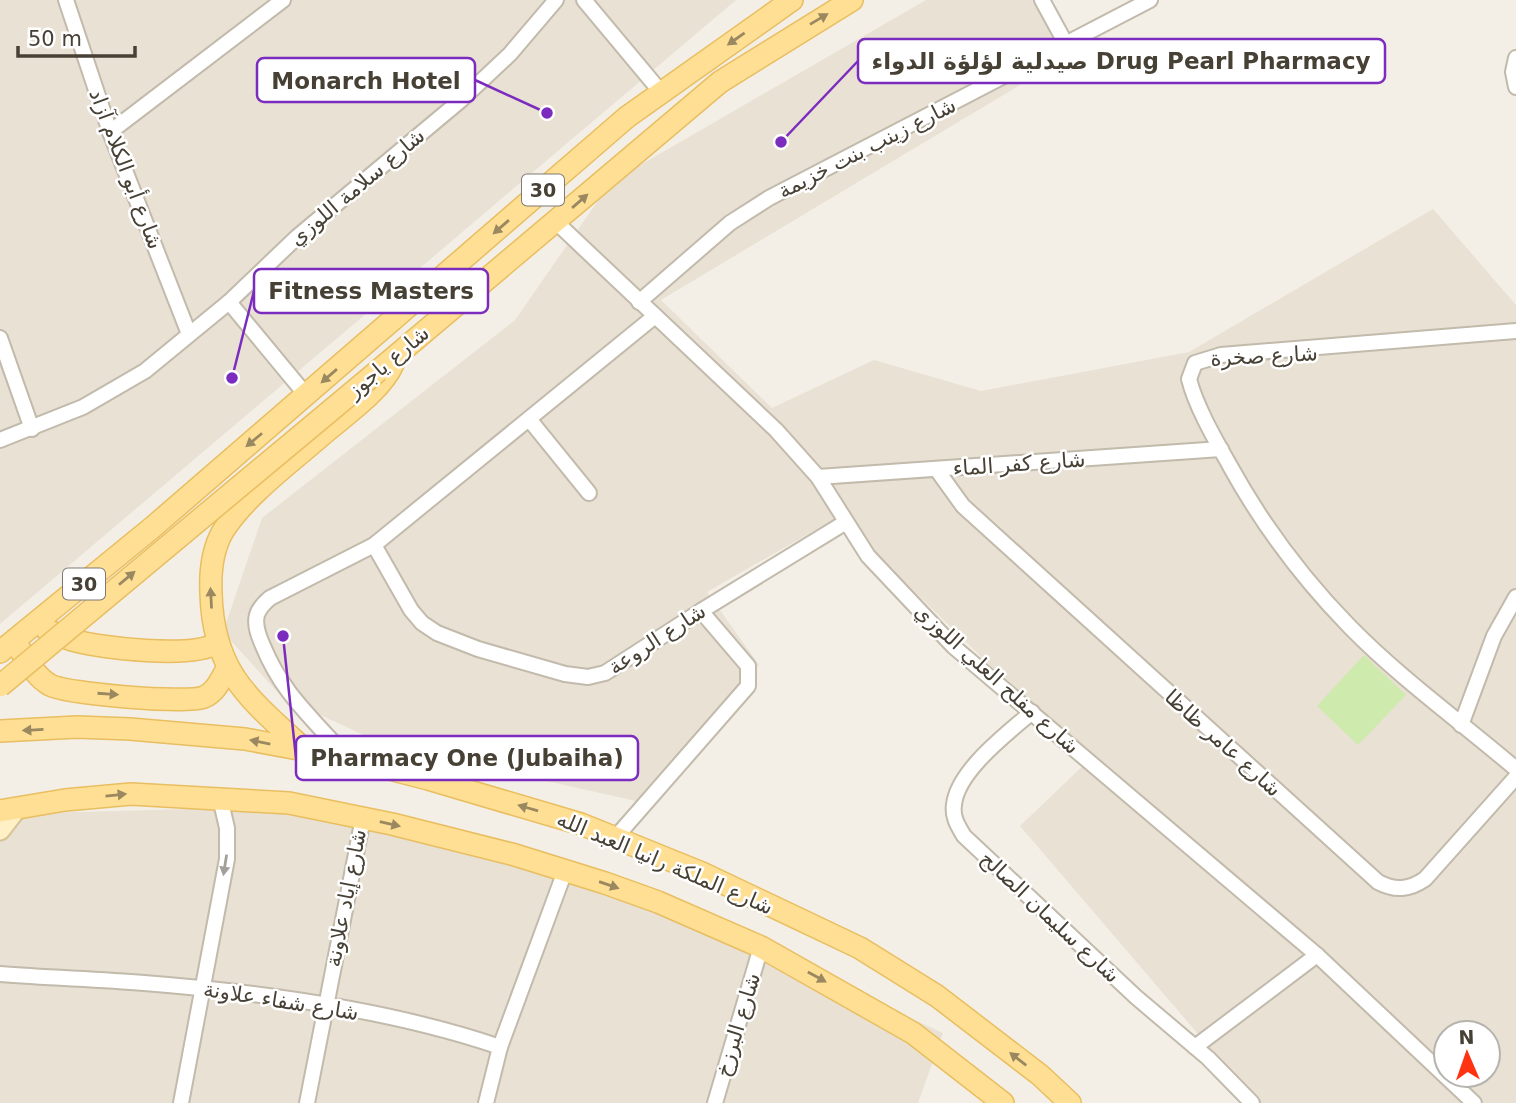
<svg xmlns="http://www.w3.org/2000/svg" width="1516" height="1103" font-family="'DejaVu Sans','Noto Sans Arabic',sans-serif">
<rect width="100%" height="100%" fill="#f4efe6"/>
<g fill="#e8e1d4" fill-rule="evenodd">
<polygon points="0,0 736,0 0,624"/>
<path d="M926 0H1039L1060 61 661 300 772 408 874 360 981 391 1189 352 1433 209 1516 305V1103H1257L1020 826 1088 761 838 517 707 592 759 665 640 802 383 744 282 697 223 632 262 518 515 320 611 182ZM1446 1033H1488V1075H1446Z"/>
<polygon points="264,807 569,865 943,1033 918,1103 0,1103 0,814"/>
</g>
<polygon fill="#cfeaad" points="1364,655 1406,695 1358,745 1317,706"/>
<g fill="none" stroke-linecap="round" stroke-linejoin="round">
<defs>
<g id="street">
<polyline points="66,0 110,132 189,334"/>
<polyline points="584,0 660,91"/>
<polyline points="1042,0 1066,44"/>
<polyline points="1516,58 1513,72 1516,87"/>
<polyline points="110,132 283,0"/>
<polyline points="556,222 776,430 818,477 868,556 954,647 1317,955 1474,1103"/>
<polyline points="229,302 306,395"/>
<polyline points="639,302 730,223 769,198 1150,0"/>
<path d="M1516 331 1221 355 1195 363 1189 379C1196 407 1216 441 1230 466 1262 524 1303 579 1350 627 1401 679 1461 722 1516 769"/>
<polyline points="0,338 32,429"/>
<polyline points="529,419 589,493"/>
<polyline points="0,440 83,407 145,371 229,302 297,237 461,100 510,54 556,0"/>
<path d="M937 470 963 506 1378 882C1395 891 1409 890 1425 879L1516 777"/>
<polyline points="818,477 1221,449"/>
<polyline points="374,545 411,610 422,623 437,633 478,649 565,674 588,677 605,673 701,611 846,522"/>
<path d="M1032 712C1008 733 957 771 954 805 952 817 958 826 964 836L1136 997 1208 1058 1252 1103"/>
<polyline points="1461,725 1494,636 1516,597"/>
<path d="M347 758C313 718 283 695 263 646 259 637 254 625 257 615 259 608 264 603 270 598L374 545 655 316"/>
<polyline points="616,837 748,686 748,666 701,611"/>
<path d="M0 974C48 978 96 979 144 983 259 992 392 1010 500 1047L486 1103"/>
<polyline points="500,1047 565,871"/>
<polyline points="1195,1047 1317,955"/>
<polyline points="181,1103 227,859 227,828 220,798"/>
<polyline points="307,1103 363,818"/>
<polyline points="715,1103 761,947"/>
</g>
<polyline id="secondary" points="0,830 17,808"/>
<g id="primary">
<polyline points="378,371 720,82 852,0"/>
<path d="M47 630C55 633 63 637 72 640 101 648 192 659 217 643"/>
<path d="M19 648C27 661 36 677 50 685 67 694 186 704 204 697 216 692 221 679 227 669"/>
<polyline points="0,652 153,527 627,117 792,0"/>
<polyline points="0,731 77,727 130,729 245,739 347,758 428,779 581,824 702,873 860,948 937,996 1040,1075 1070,1103"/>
<path d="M306 751C251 700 213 674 211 593 210 572 212 550 223 531 245 496 290 463 322 435 344 416 382 390 393 364"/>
<polyline points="0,811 65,800 131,794 289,803 392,824 515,855 605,883 658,902 761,947 913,1033 1003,1103"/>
</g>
</defs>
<use href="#street" stroke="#c2baab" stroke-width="18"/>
<use href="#secondary" stroke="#d6c494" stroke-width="23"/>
<use href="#primary" stroke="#e8be60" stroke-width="24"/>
<use href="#street" stroke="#fff" stroke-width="14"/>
<use href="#secondary" stroke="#fff0c5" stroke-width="19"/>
<use href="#primary" stroke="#ffdf94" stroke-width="21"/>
<defs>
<polyline id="primary-bridge" points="0,686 378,371"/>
</defs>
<use href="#primary-bridge" stroke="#e8be60" stroke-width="24" stroke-linecap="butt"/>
<use href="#primary-bridge" stroke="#ffdf94" stroke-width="21"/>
</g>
<defs><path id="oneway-solid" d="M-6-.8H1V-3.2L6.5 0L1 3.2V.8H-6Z" transform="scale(1.75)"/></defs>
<g fill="#9a8860">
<use href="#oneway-solid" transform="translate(819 19) rotate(-31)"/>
<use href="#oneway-solid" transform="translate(736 39) rotate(145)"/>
<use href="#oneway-solid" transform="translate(580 201) rotate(-41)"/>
<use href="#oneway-solid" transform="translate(501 227) rotate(139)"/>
<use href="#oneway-solid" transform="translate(329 376) rotate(139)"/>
<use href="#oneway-solid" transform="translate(254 440) rotate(140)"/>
<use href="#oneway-solid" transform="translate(127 578) rotate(-40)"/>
<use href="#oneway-solid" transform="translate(211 598) rotate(-93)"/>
<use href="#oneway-solid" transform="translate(108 694) rotate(4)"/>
<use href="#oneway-solid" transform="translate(33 730) rotate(177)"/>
<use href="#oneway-solid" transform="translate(260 742) rotate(-169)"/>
<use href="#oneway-solid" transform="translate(116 795) rotate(-6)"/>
<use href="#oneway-solid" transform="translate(528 808) rotate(-164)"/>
<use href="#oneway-solid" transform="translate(390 824) rotate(13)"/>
<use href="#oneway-solid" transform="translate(609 885) rotate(19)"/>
<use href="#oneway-solid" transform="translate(817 977) rotate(29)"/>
<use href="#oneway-solid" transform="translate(1018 1059) rotate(-142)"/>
</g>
<use fill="#a3a09a" href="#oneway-solid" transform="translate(225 865) rotate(99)"/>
<g text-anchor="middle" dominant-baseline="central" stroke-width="5" stroke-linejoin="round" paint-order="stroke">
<g fill="#fff" stroke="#7e7972" stroke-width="2">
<rect x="522" y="174.5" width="42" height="31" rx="5"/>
<rect x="63" y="568.5" width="42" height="31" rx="5"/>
</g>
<g font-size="19" font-weight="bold" fill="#474035">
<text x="543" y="190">30</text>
<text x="84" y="584">30</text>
</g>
<g font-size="21" fill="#474035" stroke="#fff">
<text transform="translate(867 148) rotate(-27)">شارع زينب بنت خزيمة</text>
<text transform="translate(126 169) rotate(69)">شارع أبو الكلام آزاد</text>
<text transform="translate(357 187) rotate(-40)">شارع سلامة اللوزي</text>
<text transform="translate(1264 356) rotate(-3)">شارع صخرة</text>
<text transform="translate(388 362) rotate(-40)">شارع ياجوز</text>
<text transform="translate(1019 464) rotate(-4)">شارع كفر الماء</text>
<text transform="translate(657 639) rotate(-33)">شارع الروعة</text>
<text transform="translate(997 679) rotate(42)">شارع مفلح العلي اللوزي</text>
<text transform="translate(1223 743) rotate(42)">شارع عامر ظاظا</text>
<text transform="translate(665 863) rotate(23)">شارع الملكة رانيا العبد الله</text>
<text transform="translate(346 898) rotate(-79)">شارع إياد علاونة</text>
<text transform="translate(1050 917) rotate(43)">شارع سليمان الصالح</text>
<text transform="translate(281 1001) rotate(9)">شارع شفاء علاونة</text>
<text transform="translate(738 1025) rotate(-73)">شارع البرزخ</text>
</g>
</g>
<path fill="none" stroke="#7b2cbf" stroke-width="2.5" d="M781 142L858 61M547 113L475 80M232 378L254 291M283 636L296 758"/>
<g fill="#7b2cbf" stroke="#fff" stroke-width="2.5">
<circle cx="781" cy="142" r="7"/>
<circle cx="547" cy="113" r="7"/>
<circle cx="232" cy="378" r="7"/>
<circle cx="283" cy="636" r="7"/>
</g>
<g fill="#fff" stroke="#7b2cbf" stroke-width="2.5">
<rect x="858" y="39" width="527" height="44" rx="7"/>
<rect x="257" y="58" width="218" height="44" rx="7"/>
<rect x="254" y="269" width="234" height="44" rx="7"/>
<rect x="296" y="736" width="342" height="44" rx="7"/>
</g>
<g font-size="23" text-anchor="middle" font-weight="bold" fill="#474035">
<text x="1121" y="69">صيدلية لؤلؤة الدواء Drug Pearl Pharmacy</text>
<text x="366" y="89">Monarch Hotel</text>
<text x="371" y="299">Fitness Masters</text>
<text x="467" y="766">Pharmacy One (Jubaiha)</text>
</g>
<g transform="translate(1467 1054) rotate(358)"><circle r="33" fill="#ffffff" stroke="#b5b3ae" stroke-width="2"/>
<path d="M0-5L12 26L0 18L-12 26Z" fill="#ff3312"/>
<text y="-10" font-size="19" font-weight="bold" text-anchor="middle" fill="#474035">N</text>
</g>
<path d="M18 46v10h117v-10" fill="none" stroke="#474035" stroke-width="3.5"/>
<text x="28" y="46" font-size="21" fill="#474035" stroke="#ffffff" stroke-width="5" paint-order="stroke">50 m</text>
</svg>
